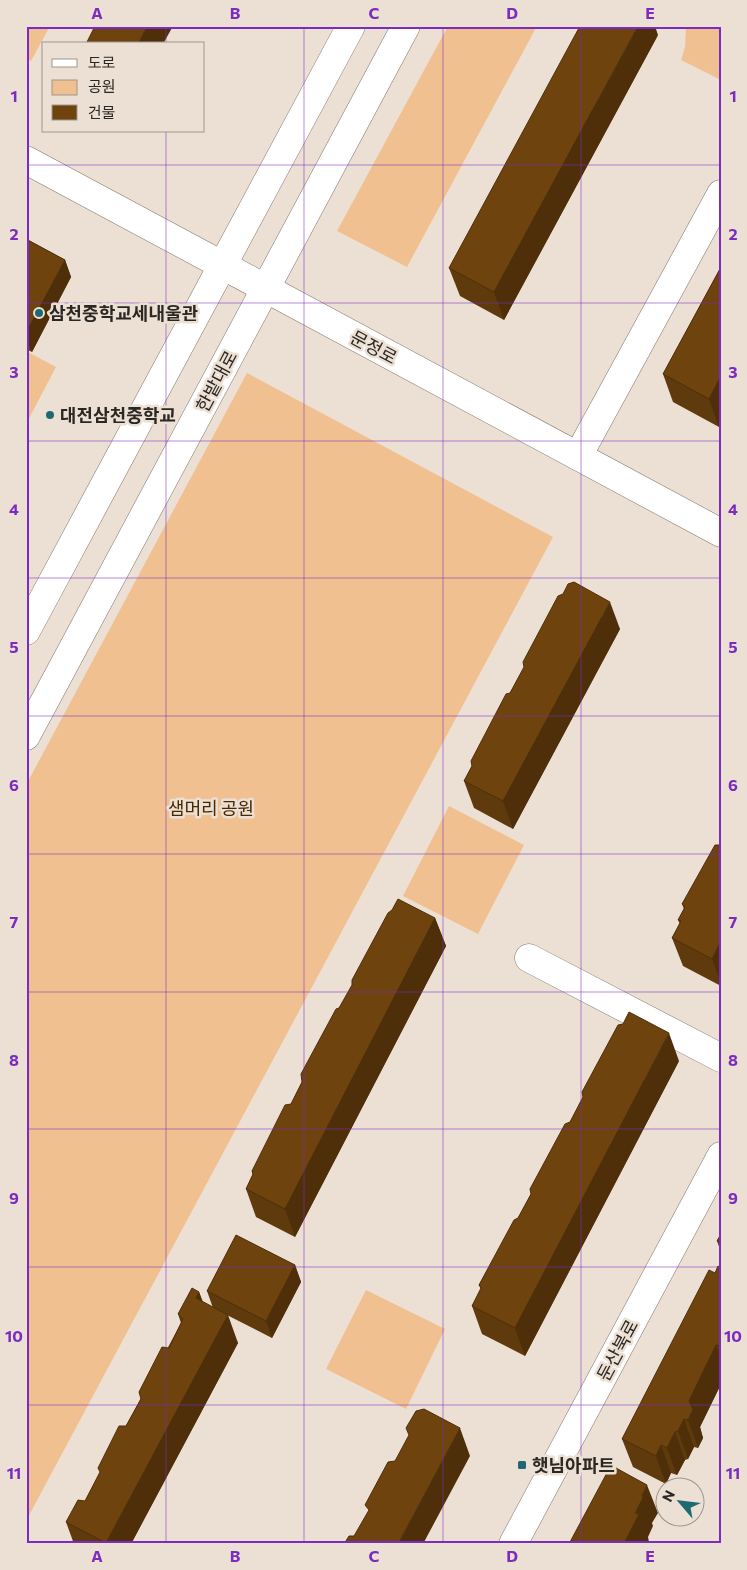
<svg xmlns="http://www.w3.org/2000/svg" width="747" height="1570" font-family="Commissioner,'Noto Sans KR',sans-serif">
<rect width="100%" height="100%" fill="#ece0d5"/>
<g fill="#f0c091">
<polygon points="26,26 50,26 31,61 26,58"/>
<polygon points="448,26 537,26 407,267 337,231"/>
<polygon points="686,26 721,26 721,80 681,60 685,47"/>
<polygon points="26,351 56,367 26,424"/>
<polygon points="247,373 553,537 26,1521 26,785"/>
<polygon points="449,806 524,845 478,934 403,896"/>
<polygon points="366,1290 445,1329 406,1409 326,1369"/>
</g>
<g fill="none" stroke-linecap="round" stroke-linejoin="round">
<defs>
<g id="minor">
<polyline points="222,265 265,288"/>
<polyline points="578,456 721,194"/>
<polyline points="529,958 721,1058"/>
</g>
<g id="major">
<polyline points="26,160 222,265"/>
<polyline points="265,288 721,533"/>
<polyline points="26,631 351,26"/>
<polyline points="26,736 406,26"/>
<polyline points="513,1544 721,1156"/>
</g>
</defs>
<use href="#minor" stroke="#82776e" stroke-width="29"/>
<use href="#major" stroke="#82776e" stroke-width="29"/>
<use href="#minor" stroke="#fff" stroke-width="28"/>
<use href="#major" stroke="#fff" stroke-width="28"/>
</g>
<g fill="#5f3a0c">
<polygon points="658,35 504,320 460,296 449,268"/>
<polygon points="26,239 65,260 71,277 32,352 26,349"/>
<polygon points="721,267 721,423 719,427 673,402 663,374"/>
<polygon points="563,594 620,629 513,829 474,808 464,781"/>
<polygon points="721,843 721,986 683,966 672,938 680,924 678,920 684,909 682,904"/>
<polygon points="435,918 446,946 295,1237 256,1217 246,1189 253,1175 252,1171 291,1104 339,1008"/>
<polygon points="679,1061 525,1356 482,1334 472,1306 481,1289 479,1285 518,1218 570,1122"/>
<polygon points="721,1234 721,1252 717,1241"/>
<polygon points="295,1265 301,1282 272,1338 221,1312 238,1343 131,1544 74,1544 66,1522 85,1501 126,1426 181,1323 178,1314 199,1292 203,1302 213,1308 207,1291"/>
<polygon points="721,1268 721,1384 700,1427 703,1438 698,1448 694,1447 688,1459 685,1460 677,1475 671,1473 666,1484 633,1467 622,1439 715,1273"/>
</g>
<g fill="#4e2f0a">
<polygon points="147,26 173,26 163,44 138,44"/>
<polygon points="638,26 655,26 658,35 504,320 494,292"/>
<polygon points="65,260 71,277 32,352 26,337 26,333"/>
<polygon points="721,376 721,423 719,427 709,399"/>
<polygon points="610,602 620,629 513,829 503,801"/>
<polygon points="435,918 446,946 295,1237 285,1209"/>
<polygon points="721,941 721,983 712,959"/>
<polygon points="669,1033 679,1061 525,1356 515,1328"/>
<polygon points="295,1265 301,1282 272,1338 266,1321"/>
<polygon points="199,1292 209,1320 196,1298"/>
<polygon points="228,1315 238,1343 131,1544 106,1544"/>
<polygon points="716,1345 721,1359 721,1384 700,1427 703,1438 698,1448 688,1420 689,1401"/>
<polygon points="684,1419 694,1447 688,1459 678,1431"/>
<polygon points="460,1428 470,1456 423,1544 398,1544"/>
<polygon points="675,1432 685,1460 677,1475 667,1448"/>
<polygon points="661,1445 671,1473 666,1484 656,1456"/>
<polygon points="647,1485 658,1513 652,1523 653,1526 648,1537 649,1542 648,1544 624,1544 642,1495"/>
</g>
<g fill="#6f430e" stroke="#4e2f0a">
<polygon points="95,26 147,26 138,44 86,44"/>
<polygon points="580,26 638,26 494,292 449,268"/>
<polygon points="26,239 65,260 26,333"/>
<polygon points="721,267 721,376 709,399 663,374"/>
<polygon points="574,582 610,602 503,801 464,781 472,766 471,761 506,694 510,693 524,667 523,662 558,596 563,594 568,584"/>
<polygon points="721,843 721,941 712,959 672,938 681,921 678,920 685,907 682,904 715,845 720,845"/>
<polygon points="398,899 435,918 285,1209 246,1189 253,1174 252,1171 285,1105 291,1104 302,1082 301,1074 336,1009 339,1008 352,985 352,980 388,913 392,910"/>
<polygon points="629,1012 669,1033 515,1328 472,1306 481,1288 479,1285 514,1220 518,1218 531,1194 530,1189 565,1124 570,1122 583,1097 582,1092 618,1025 623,1024"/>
<polygon points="721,1234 721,1243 717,1241"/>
<polygon points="236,1235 295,1265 266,1321 207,1291"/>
<polygon points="718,1266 721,1268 721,1346 716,1345 689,1401 693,1410 688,1420 684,1419 678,1431 675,1432 667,1448 661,1445 656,1456 622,1439 709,1270 715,1273"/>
<polygon points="192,1288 199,1292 196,1298 228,1315 106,1543 66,1522 78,1500 85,1501 100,1472 98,1468 119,1426 126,1426 141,1399 139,1392 162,1347 169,1348 183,1319 178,1314"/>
<polygon points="424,1409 460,1428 398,1544 344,1544 349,1536 354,1536 369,1510 365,1505 388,1462 395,1461 409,1435 406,1428 416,1411"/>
<polygon points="616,1468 647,1485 642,1495 643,1498 635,1513 639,1514 624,1544 569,1544 609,1469 614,1472"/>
</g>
<path fill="none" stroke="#7b2cbf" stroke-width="1" stroke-opacity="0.55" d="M166 26V44M304 26V1544M443 26V1544M581 26V1544M166 131V1544M26 165H721M26 303H721M26 441H721M26 578H721M26 716H721M26 854H721M26 992H721M26 1129H721M26 1267H721M26 1405H721"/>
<g fill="#1f6a72" stroke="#ece0d5" stroke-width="2">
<circle cx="39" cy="313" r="5"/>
<circle cx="50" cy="415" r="5"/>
<rect x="517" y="1460" width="10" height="10" rx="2.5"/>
</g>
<g text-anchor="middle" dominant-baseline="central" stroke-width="5" stroke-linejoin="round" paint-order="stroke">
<g font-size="18" font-weight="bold" fill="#2b2723" stroke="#ece0d5" text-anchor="start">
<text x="49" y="313">삼천중학교세내울관</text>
<text x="60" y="415">대전삼천중학교</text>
<text x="532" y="1465">햇님아파트</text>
</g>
<g font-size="18" fill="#2b2723" stroke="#ece0d5">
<text transform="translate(374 347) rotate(28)">문정로</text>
<text transform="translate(216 381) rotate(-62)">한밭대로</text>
<text transform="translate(617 1350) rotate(-62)">둔산북로</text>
</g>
<g font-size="18" fill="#492800" stroke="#ece0d5">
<text x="211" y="808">샘머리 공원</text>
</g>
</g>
<rect width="747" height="1570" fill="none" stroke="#ece0d5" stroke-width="55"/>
<rect x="42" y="42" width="162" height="90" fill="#ece0d5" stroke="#9f968e"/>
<rect x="52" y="59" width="25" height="8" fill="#ffffff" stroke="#9f968e"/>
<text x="88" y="68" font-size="15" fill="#2b2723">도로</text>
<rect x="52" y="80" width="25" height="15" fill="#f0c091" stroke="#9f968e"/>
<text x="88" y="92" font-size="15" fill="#2b2723">공원</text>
<rect x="52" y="105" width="25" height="15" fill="#6f430e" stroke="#9f968e"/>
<text x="88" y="118" font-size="15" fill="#2b2723">건물</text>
<g transform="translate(680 1502) rotate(298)"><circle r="24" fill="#ece0d5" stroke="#9f968e"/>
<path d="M0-4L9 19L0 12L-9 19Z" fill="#1f6a72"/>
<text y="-8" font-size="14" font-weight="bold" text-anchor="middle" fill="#2b2723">N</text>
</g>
<rect x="28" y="28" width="692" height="1514" fill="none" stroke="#7b2cbf" stroke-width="2"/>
<g font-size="16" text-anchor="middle" font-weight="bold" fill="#7b2cbf">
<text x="97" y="19">A</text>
<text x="235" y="19">B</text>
<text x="374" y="19">C</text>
<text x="512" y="19">D</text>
<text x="650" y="19">E</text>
<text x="14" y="102">1</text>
<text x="733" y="102">1</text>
<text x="14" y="240">2</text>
<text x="733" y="240">2</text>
<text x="14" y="378">3</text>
<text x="733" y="378">3</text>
<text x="14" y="515">4</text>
<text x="733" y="515">4</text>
<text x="14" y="653">5</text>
<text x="733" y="653">5</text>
<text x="14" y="791">6</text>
<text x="733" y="791">6</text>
<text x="14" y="928">7</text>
<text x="733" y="928">7</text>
<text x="14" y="1066">8</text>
<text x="733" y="1066">8</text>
<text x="14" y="1204">9</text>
<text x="733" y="1204">9</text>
<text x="14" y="1342">10</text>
<text x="733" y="1342">10</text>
<text x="14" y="1479">11</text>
<text x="733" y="1479">11</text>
<text x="97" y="1562">A</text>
<text x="235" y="1562">B</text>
<text x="374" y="1562">C</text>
<text x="512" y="1562">D</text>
<text x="650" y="1562">E</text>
</g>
</svg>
